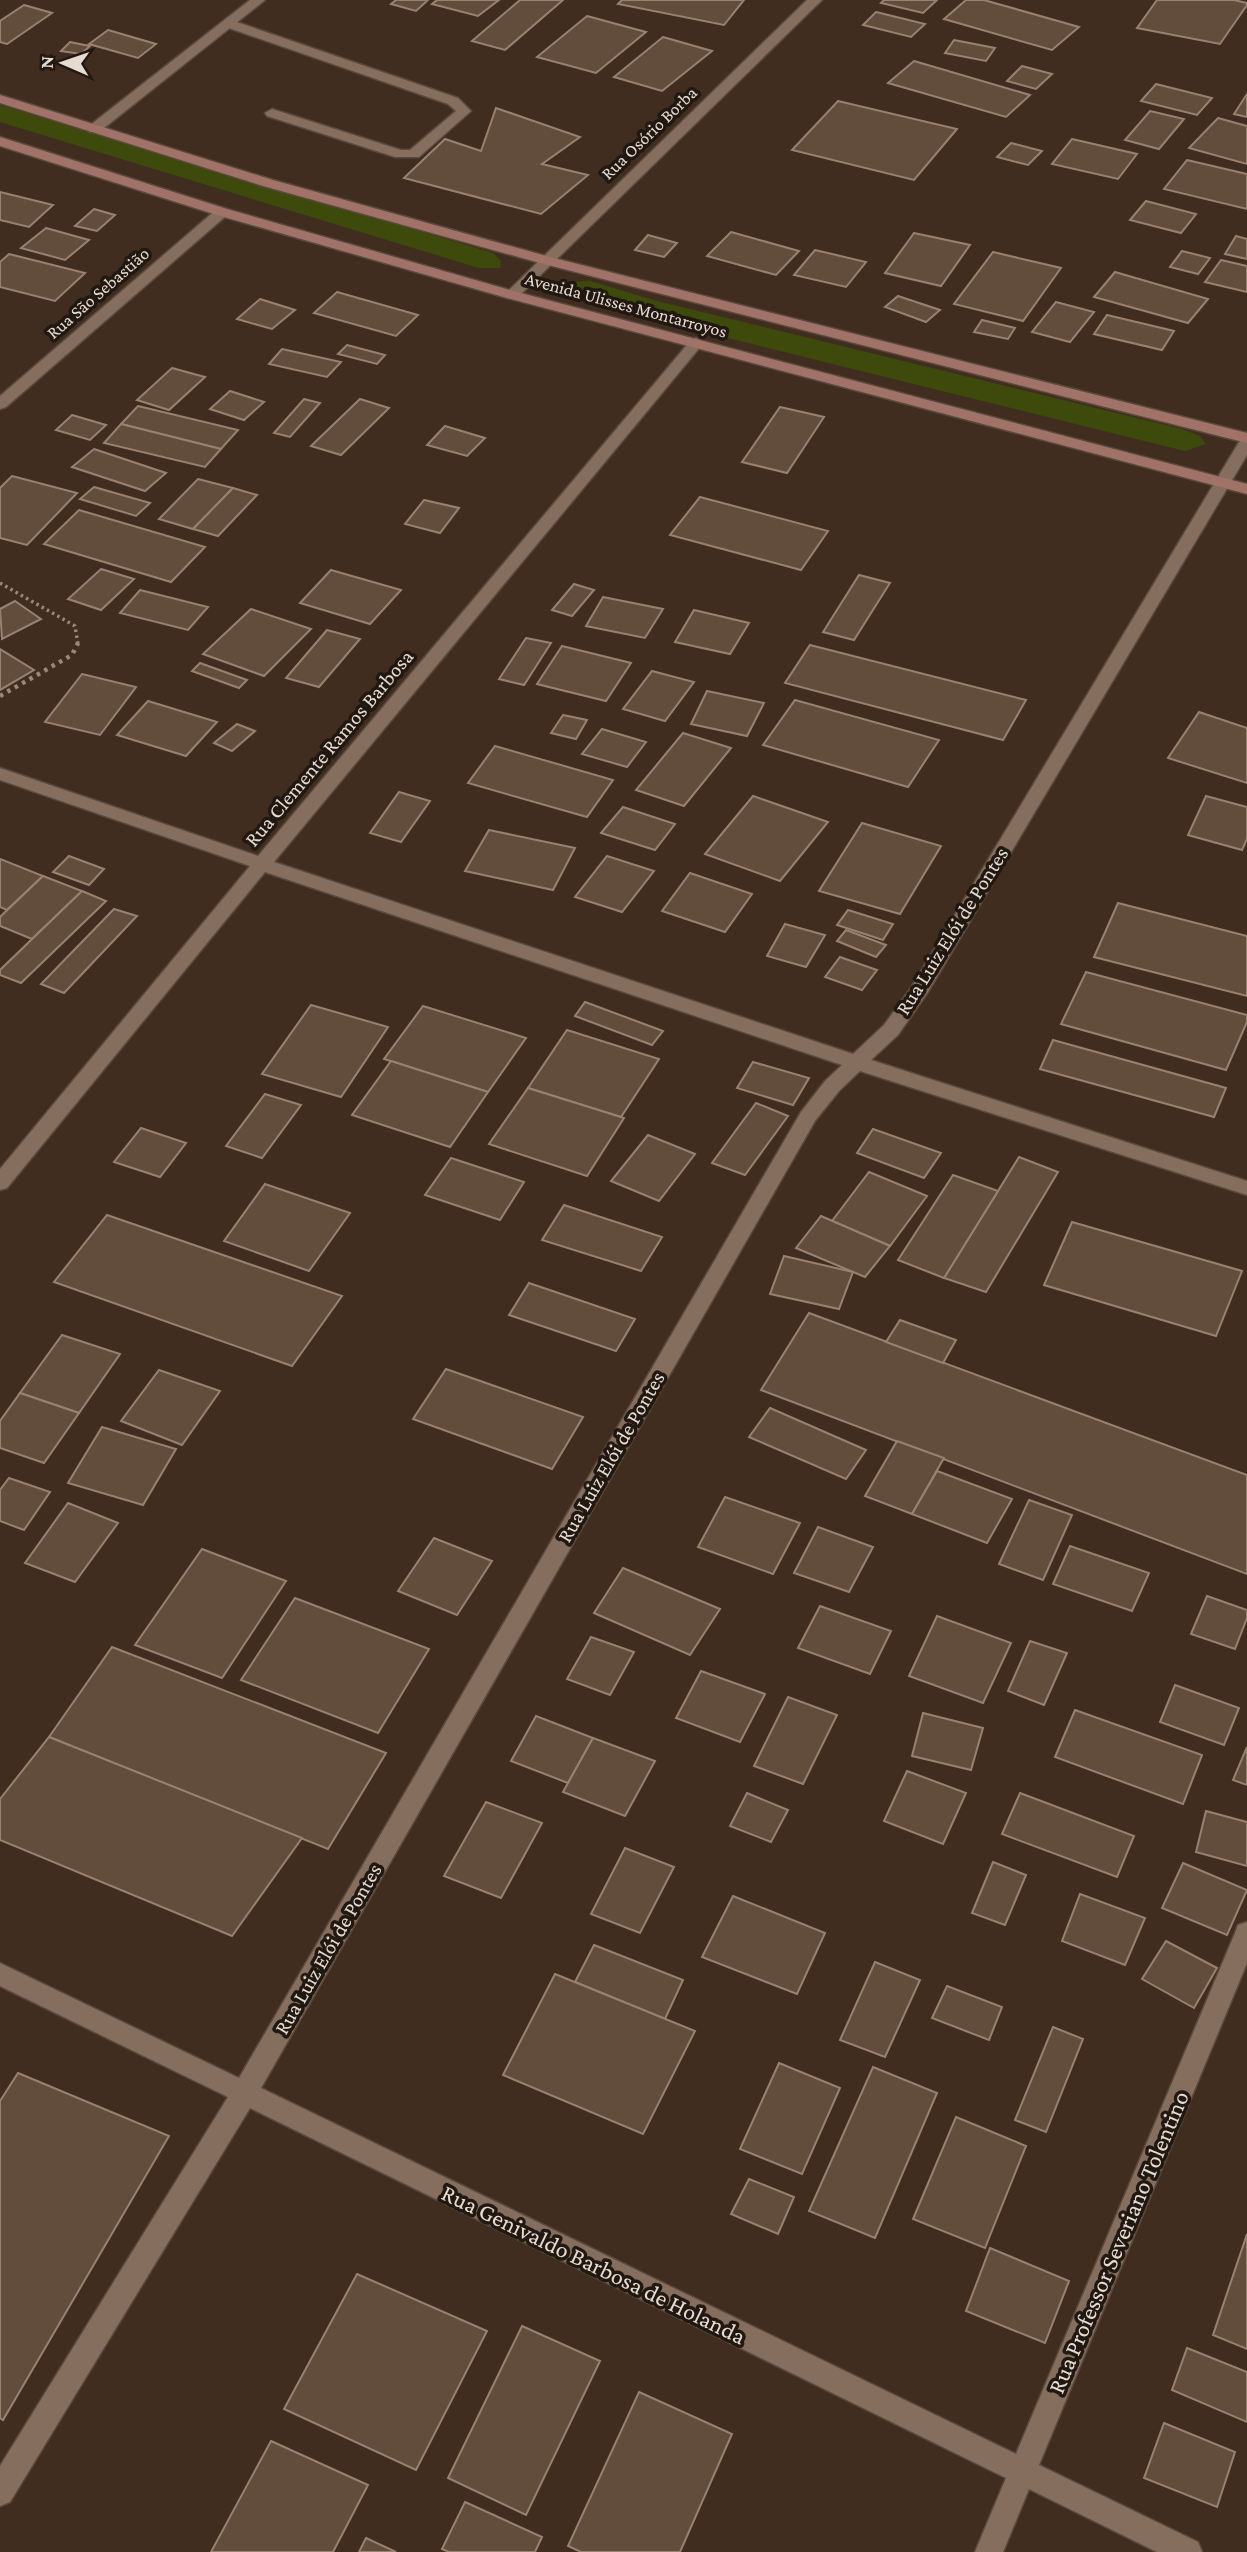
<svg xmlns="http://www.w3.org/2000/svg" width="1247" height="2552" font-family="'Crimson Pro',serif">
<rect width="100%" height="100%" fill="#412d1f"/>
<g fill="#3d4a0c">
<polygon points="0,105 493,253 501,261 500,268 479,268 0,122"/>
<polygon points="590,281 657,301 1182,429 1200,436 1206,444 1185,451 732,339 564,291 573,282"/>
</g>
<g fill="#624c3c" stroke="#998171" stroke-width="2">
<polygon points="396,0 428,0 416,11 391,4"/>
<polygon points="437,0 499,0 478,16 432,4"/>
<polygon points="520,0 563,0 505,50 472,41"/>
<polygon points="622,0 744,0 724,25 618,4"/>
<polygon points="884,0 937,0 923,13 881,3"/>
<polygon points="966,0 984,0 1079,27 1052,50 944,19"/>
<polygon points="1157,0 1234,0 1247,3 1247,5 1220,44 1137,28"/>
<polygon points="24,5 52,13 7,44 0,42 0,21"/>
<polygon points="876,12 925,24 911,37 863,25"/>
<polygon points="587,16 646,32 596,73 537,57"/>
<polygon points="108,30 156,44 138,58 89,44"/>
<polygon points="663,37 712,51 662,91 614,77"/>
<polygon points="954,40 995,48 986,61 945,53"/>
<polygon points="70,42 90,46 81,54 61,51"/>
<polygon points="914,61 1030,95 1006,117 888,83"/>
<polygon points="1022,66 1052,74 1036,89 1007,81"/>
<polygon points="1156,84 1212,98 1197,115 1141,101"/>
<polygon points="1247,94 1247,117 1234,114"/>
<polygon points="838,101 957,129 914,180 792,150"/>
<polygon points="496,108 580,137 542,164 588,175 541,214 404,178 445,139 481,151"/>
<polygon points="1150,111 1184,119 1159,149 1125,140"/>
<polygon points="1218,118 1247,126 1247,164 1189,148"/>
<polygon points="1072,139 1137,154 1118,179 1052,164"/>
<polygon points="1011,143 1042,151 1028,165 997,157"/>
<polygon points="1187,160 1247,174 1247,209 1164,189"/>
<polygon points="0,192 53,205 29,227 0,220"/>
<polygon points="1146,201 1196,214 1181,233 1130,220"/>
<polygon points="94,209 115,215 97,231 75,226"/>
<polygon points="46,228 89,240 65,260 21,248"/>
<polygon points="731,232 799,251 776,275 707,256"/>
<polygon points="914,233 970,245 941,286 885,273"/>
<polygon points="648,235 677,243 664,257 635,250"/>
<polygon points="1236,236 1247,239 1247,259 1225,254"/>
<polygon points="815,250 866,262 846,287 794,275"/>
<polygon points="1182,251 1210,258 1198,274 1170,267"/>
<polygon points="993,252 1061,268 1023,321 954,304"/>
<polygon points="9,254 85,273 55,301 0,287 0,262"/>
<polygon points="1221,260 1247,266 1247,292 1205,282"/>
<polygon points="1115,272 1208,299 1188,323 1094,297"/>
<polygon points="337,292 418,315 396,336 314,313"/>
<polygon points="898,296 940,310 926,322 885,307"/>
<polygon points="260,299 295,310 272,329 237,319"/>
<polygon points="1056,302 1094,312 1070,342 1032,332"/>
<polygon points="1107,315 1174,331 1162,350 1094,334"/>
<polygon points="982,320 1015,328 1008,339 974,332"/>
<polygon points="347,345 385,355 377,364 338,354"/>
<polygon points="282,349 341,362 327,377 269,364"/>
<polygon points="172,368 205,377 169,410 137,400"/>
<polygon points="230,391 264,402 244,420 210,409"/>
<polygon points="304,399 320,403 290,437 274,433"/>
<polygon points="360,399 389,408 341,455 311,446"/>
<polygon points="138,406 238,430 221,449 121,424"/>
<polygon points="780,407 824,417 787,473 742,462"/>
<polygon points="72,415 106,425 90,440 56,430"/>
<polygon points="121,424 221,449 205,467 104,443"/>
<polygon points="445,426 485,438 467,456 427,445"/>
<polygon points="94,449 166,473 145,491 72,467"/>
<polygon points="12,476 77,493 27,545 0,538 0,488"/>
<polygon points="198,479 233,488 193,529 159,519"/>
<polygon points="94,487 150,503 136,516 80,499"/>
<polygon points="233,488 257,495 218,536 193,529"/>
<polygon points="700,497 828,531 801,570 670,535"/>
<polygon points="424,500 459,508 440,533 405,524"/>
<polygon points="79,510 205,547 171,582 44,544"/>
<polygon points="101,569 134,579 101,610 68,599"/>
<polygon points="331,570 401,590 370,624 300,603"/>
<polygon points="859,575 890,583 854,640 823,632"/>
<polygon points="574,584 594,590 572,616 552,610"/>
<polygon points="140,590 208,607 188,630 120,613"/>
<polygon points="603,597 663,609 645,638 586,626"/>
<polygon points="15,601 41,619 2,639 0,609"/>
<polygon points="251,609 311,629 264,676 203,654"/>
<polygon points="694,610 749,623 730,654 675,642"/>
<polygon points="327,630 360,639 319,687 286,678"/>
<polygon points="526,638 551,643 524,685 499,679"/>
<polygon points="810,645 1026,700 1003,740 785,683"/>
<polygon points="562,646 631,663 606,701 537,684"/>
<polygon points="0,649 34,670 0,690"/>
<polygon points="200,663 247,680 239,688 192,671"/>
<polygon points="652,671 694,682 665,721 623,709"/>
<polygon points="82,674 136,687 100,735 45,722"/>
<polygon points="707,691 764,703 747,736 691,724"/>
<polygon points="795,700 939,740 908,787 763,745"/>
<polygon points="148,701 217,722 186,756 117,735"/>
<polygon points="1199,712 1247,728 1247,783 1168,758"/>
<polygon points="563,715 587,720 576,739 551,733"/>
<polygon points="237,724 255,731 232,751 214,743"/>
<polygon points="602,729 646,742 627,767 582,754"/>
<polygon points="683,733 731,748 684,806 636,790"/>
<polygon points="495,746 613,780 587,817 468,783"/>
<polygon points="399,792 430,801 401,842 370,833"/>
<polygon points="753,796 828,822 780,881 705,854"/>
<polygon points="1206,796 1247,807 1247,839 1242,850 1188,835"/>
<polygon points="623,807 675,824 655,850 601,833"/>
<polygon points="862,823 941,846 900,914 819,891"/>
<polygon points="489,830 575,848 553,890 465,871"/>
<polygon points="69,856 104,869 89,885 53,872"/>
<polygon points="607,856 654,871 622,912 575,897"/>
<polygon points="0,859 43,876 7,910 0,907"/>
<polygon points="690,873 752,894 725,932 662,911"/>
<polygon points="43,876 82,891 32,939 0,926 0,917"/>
<polygon points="82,891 106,901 21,983 0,975 0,970"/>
<polygon points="1118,903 1247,936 1247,996 1094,957"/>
<polygon points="114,909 137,916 64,993 41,984"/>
<polygon points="848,910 893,924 883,940 837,925"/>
<polygon points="785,924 825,935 806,967 767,956"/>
<polygon points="846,930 886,945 876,957 837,941"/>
<polygon points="840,957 877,970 862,990 825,977"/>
<polygon points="1086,972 1247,1015 1247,1022 1226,1070 1061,1024"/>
<polygon points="585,1002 663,1031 652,1045 575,1016"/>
<polygon points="311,1005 388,1027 341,1097 262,1074"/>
<polygon points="423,1006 526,1038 488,1092 384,1059"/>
<polygon points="567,1030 659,1059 621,1117 528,1088"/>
<polygon points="1053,1040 1226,1088 1214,1117 1040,1069"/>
<polygon points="391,1061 488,1092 450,1147 352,1115"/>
<polygon points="753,1062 809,1078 793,1105 737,1088"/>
<polygon points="528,1088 624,1118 587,1176 489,1144"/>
<polygon points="265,1094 301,1105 262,1158 226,1146"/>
<polygon points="756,1103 788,1116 745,1175 712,1163"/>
<polygon points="141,1128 186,1143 160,1177 114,1162"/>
<polygon points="873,1129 941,1153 924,1178 857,1153"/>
<polygon points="648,1135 695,1154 659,1201 611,1181"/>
<polygon points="1019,1157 1058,1172 986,1292 944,1278"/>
<polygon points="451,1158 524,1182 500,1220 425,1195"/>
<polygon points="869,1172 927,1196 890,1246 832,1221"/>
<polygon points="953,1175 998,1191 944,1278 898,1260"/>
<polygon points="265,1184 350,1213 309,1271 224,1241"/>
<polygon points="564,1205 662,1237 641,1271 542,1240"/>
<polygon points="107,1215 342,1296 292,1366 54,1282"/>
<polygon points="821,1216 890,1246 865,1277 796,1248"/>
<polygon points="1072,1222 1242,1271 1216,1336 1044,1285"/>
<polygon points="784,1256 853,1272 839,1309 770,1294"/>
<polygon points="529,1283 635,1319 616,1351 509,1315"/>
<polygon points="809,1313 1247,1475 1247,1574 761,1390"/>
<polygon points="900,1320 956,1340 943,1363 886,1342"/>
<polygon points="62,1335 120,1354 79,1413 20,1393"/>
<polygon points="446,1369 583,1417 552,1469 413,1419"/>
<polygon points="159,1370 220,1391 182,1445 121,1421"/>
<polygon points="20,1393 79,1413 44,1463 0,1448 0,1421"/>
<polygon points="770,1408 866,1450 846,1479 749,1437"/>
<polygon points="102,1427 176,1449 143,1505 68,1483"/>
<polygon points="897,1441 944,1458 912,1514 865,1496"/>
<polygon points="937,1471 1012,1499 987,1543 912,1514"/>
<polygon points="9,1478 50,1492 24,1530 0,1521 0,1490"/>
<polygon points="725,1497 800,1523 773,1574 698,1547"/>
<polygon points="1029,1500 1072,1515 1043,1580 999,1564"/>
<polygon points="68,1503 118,1523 75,1582 25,1563"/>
<polygon points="818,1527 873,1547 849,1592 794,1573"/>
<polygon points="434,1538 492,1561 457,1615 398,1591"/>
<polygon points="1070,1546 1149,1573 1132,1611 1053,1584"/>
<polygon points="202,1549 286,1581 222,1678 135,1645"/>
<polygon points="623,1568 720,1609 690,1655 594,1613"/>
<polygon points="1207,1596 1247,1610 1247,1618 1235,1649 1191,1634"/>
<polygon points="295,1598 429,1649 378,1733 241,1680"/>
<polygon points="820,1606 891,1631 870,1674 798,1648"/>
<polygon points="937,1616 1011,1643 983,1703 909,1676"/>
<polygon points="591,1637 634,1652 610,1695 567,1679"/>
<polygon points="1030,1641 1067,1653 1044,1705 1008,1691"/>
<polygon points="112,1647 386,1753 328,1849 49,1737"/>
<polygon points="701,1671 765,1694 740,1742 676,1718"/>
<polygon points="1175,1685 1239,1708 1224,1745 1160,1722"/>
<polygon points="788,1697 837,1715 803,1784 754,1766"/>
<polygon points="1075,1710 1202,1755 1183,1804 1055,1757"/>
<polygon points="923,1713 983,1728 971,1770 912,1756"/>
<polygon points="536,1716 593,1738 568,1783 511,1761"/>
<polygon points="49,1737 302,1838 232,1936 0,1840 0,1799"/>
<polygon points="593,1738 655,1761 625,1816 563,1792"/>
<polygon points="1247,1747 1247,1785 1233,1780"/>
<polygon points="907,1771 966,1793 943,1844 884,1821"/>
<polygon points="747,1793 788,1810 771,1842 730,1826"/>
<polygon points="1020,1793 1134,1836 1117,1877 1002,1834"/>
<polygon points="486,1802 542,1823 501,1898 444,1876"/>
<polygon points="1206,1811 1247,1822 1247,1866 1196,1852"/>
<polygon points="625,1848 674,1867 640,1933 591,1914"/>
<polygon points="993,1862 1026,1875 1005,1925 972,1913"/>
<polygon points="1183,1863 1247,1890 1227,1935 1162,1908"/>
<polygon points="1080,1894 1145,1918 1125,1965 1062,1941"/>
<polygon points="733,1896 825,1933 797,1994 702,1957"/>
<polygon points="1166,1941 1217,1968 1194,2008 1142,1979"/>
<polygon points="594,1945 683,1980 665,2019 575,1982"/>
<polygon points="875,1962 920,1980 885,2057 840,2040"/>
<polygon points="555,1974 695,2031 643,2134 503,2075"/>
<polygon points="947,1986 1002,2007 989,2040 932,2018"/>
<polygon points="1053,2027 1083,2039 1046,2132 1015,2120"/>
<polygon points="779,2063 840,2088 802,2174 740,2149"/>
<polygon points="873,2067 937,2093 875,2238 809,2211"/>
<polygon points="18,2073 169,2136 3,2420 0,2418 0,2101"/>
<polygon points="956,2117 1026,2146 985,2248 913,2219"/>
<polygon points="749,2179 794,2197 778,2234 731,2214"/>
<polygon points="1247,2234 1247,2349 1213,2335"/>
<polygon points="990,2248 1069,2281 1045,2343 966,2311"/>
<polygon points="357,2274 487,2331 416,2470 284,2409"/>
<polygon points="522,2326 600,2361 526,2515 448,2478"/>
<polygon points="1187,2348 1247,2372 1247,2422 1172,2390"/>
<polygon points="639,2392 732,2434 680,2552 581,2552 568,2546"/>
<polygon points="1164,2423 1235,2452 1217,2507 1144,2478"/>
<polygon points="271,2441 368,2485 333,2552 211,2552"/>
<polygon points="465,2502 542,2537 535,2552 449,2552 442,2549"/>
<polygon points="366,2538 396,2552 359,2552"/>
</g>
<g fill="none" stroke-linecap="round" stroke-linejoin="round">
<defs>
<polygon id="lane" points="228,19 458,98 471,111 419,157 395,157 267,116 265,113 272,109 401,150 410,150 456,111 448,104 223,26 221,23"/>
<g id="street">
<polygon points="250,0 265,0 99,132 89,132 89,126"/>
<polygon points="807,0 822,0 517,298 507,298 504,295 507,292"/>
<polygon points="222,208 227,209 229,212 227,215 6,407 0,409 0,396 217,209"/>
<polygon points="696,338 704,343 701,346 274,862 853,1054 884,1025 911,988 1239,442 1247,437 1247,455 928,992 898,1035 871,1060 1247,1181 1247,1195 860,1071 839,1091 815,1121 261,2088 1016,2454 1235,1933 1238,1925 1247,1922 1247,1963 1039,2465 1198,2542 1202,2552 1157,2552 1029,2489 1003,2552 975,2552 1006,2478 250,2108 10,2502 0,2506 0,2466 228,2097 0,1986 0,1963 239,2078 801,1112 825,1081 842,1065 265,872 7,1188 0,1190 0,1169 250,866 0,780 0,768 258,856 691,340"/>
</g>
<g id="secondary">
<polygon points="0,95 273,180 550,257 1247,433 1247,443 540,263 263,186 0,103"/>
<polygon points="0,137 227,209 517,292 1247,484 1247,494 507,298 217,215 0,146"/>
</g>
</defs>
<use href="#lane" stroke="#59483c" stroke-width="3"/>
<use href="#street" stroke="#59483c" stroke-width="3"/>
<use href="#secondary" stroke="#59483c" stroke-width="3"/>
<polyline stroke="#99887d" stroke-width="3.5" stroke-dasharray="2.5 3.5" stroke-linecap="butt" points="0,583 75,626 78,644"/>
<polyline stroke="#99887d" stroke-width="4.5" stroke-dasharray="3.5 5" stroke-linecap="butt" points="0,696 72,655 78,643"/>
<use href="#lane" fill="#856e5e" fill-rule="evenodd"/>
<use href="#street" fill="#856e5e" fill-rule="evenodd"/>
<use href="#secondary" fill="#a07268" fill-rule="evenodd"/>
</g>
<g text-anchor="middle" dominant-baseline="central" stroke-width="7" stroke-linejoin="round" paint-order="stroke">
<g font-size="18" fill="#e7dad1" stroke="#211811">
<text transform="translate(649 133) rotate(-44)">Rua Osório Borba</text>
<text transform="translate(98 293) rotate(-41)">Rua São Sebastião</text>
<text transform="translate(626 305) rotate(15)">Avenida Ulisses Montarroyos</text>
</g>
<g font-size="21" fill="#e7dad1" stroke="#211811">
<text transform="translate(329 748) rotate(-50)">Rua Clemente Ramos Barbosa</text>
<text transform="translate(952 931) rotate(-58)">Rua Luiz Elói de Pontes</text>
<text transform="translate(611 1457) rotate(-60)">Rua Luiz Elói de Pontes</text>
<text transform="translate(328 1949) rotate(-60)">Rua Luiz Elói de Pontes</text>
</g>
<g font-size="24" fill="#e7dad1" stroke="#211811">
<text transform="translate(1118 2242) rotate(-67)">Rua Professor Severiano Tolentino</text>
<text transform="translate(594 2264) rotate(26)">Rua Genivaldo Barbosa de Holanda</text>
</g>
</g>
<g transform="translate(63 63) rotate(272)" stroke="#211811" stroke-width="5" paint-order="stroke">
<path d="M0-5L12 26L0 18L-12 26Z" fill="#e7dad1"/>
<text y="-10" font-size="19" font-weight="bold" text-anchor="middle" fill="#e7dad1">N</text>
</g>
</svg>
